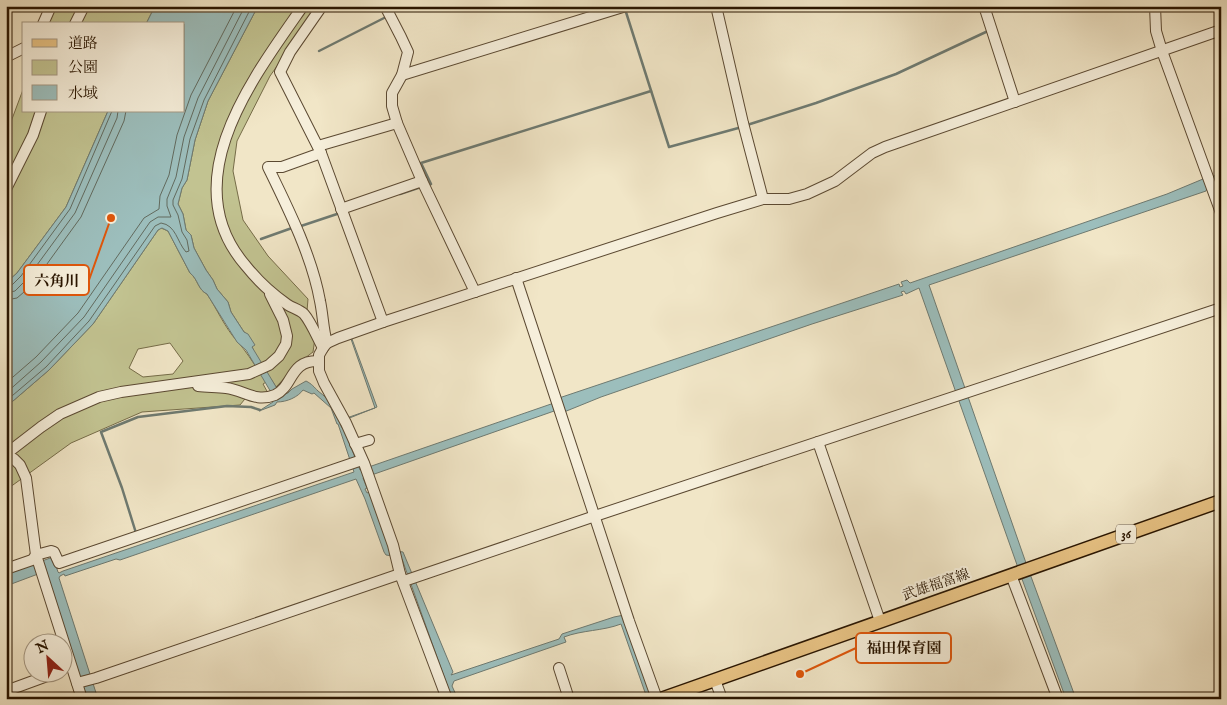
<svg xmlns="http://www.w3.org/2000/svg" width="1227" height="705" font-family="'IM FELL English','Noto Serif JP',serif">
<rect width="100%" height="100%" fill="#f1e6c7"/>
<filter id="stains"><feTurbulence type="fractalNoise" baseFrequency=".004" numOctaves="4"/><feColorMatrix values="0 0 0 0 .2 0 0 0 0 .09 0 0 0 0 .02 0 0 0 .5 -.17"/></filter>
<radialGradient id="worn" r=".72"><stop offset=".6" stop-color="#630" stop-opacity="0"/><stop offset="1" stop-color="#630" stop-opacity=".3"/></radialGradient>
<g fill="#c2c391" stroke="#766c48" fill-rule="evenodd">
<polygon points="54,6 155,6 146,24 47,24"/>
<path d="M258 6H320L270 76 237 141 233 171 243 220 268 256 308 299 306 323 315 338 313 352 301 361 276 387 271 379 263 384 268 393 249 394 240 405 142 412 71 443 6 490V407L49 370 93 324 158 230 161 228 168 231 190 273C198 279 198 290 207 294 217 309 225 328 237 341 246 351 252 361 260 373L252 346 254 345 248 335 244 332 231 312 228 302 217 289 213 280 206 270 194 248 191 235 186 230 183 214 178 204 182 188 187 180 195 140 208 101ZM170 343 183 361 173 374 143 377 129 368 138 349Z"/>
<polygon points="24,87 24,111 108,111 66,207 17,273 6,283 6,135"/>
</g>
<path fill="#9cbebc" stroke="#6e7a71" d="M155 6H258L208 101 195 140 187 180 182 188 178 204 183 214 186 230 191 235 194 248 206 270 213 280 217 289 228 302 231 312 244 332 248 334 255 345 252 347 281 395 288 393 292 389 306 381C312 384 314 387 318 391 331 401 333 405 341 420L375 408 351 339H352L377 407 342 421 340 424 342 428 343 427 360 470 554 403 559 398 899 284 900 287 903 286 901 282 907 280 910 283 1167 194 1203 179 1205 181 1213 178 1214 176 1221 173V186L1218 187 1216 185 1207 188 1206 191 929 285 1026 563 1076 699H1066L1022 579 919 288 906 294 904 291 901 292 903 295 812 324 601 397 564 412 557 410 363 478 367 488 365 489 367 493 369 492 390 550 403 552 453 672 451 675 559 639 562 634 614 617 624 615 653 696 647 698 621 624C603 631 582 630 564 637L566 642 454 681 452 686 457 697 452 699 402 559 399 557 386 555 384 552 365 499 356 479 120 560 116 559 65 576 64 574 60 576 59 578 98 699H87L38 574 6 586V574L53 557 58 572 59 573 63 571 354 472 338 424H337L331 408 314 393 312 394 303 390C298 397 287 402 277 402L275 405 259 411 273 402 272 400 275 399 246 350 237 342 207 294C198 290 198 279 190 273L168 231 162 228 158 230 93 324 49 370 6 407V283L17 273 66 207 108 111H184V24H146Z"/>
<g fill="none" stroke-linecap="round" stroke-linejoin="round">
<g stroke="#626a5e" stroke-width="1">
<polyline points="6,287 11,286 21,276 70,209 112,111"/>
<polyline points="6,293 15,291 26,280 75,213 117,118 118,111"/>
<polyline points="6,300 17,298 31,286 81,217 124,121 126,111"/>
<polyline points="6,383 36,357 78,313 144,218 159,209 160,196 169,175 177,135 191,95 237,6"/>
<polyline points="6,393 41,362 84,317 150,222 158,217 171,217 167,206 167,199 176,177 184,137 198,98 245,6"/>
<path d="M6 401 46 367 89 321 155 226 161 223C176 225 177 242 186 252L189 251 187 240 182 232 178 215 173 205V200L182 179 190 139 204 100 252 6"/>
</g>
<g stroke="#6e7a71" stroke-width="2.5">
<polyline points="625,9 669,147 742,127"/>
<polyline points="319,51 386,17"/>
<polyline points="747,125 816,103 896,74 988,31"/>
<polyline points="426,186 431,184 421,163 651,91"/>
<polyline points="400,194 421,187"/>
<polyline points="298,227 340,213"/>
<polyline points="261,239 292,228"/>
<polyline points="136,533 122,488 101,432 138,417 227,406 251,407 260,410"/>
</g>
<defs>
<g id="minor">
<path d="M303 6C252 79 173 182 246 266 258 281 272 294 288 305 293 308 300 310 304 314 311 322 318 339 323 348"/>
<polyline points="322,6 290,52 280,72 321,153 383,322"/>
<polyline points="385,6 401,37 408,52 402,75 392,93 392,106 397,123 422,181 475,292"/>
<polyline points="716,6 743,123 763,199"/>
<polyline points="984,6 1015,102"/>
<polyline points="1155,6 1156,31 1162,51 1221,213"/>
<polyline points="43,24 51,6"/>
<polyline points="75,24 84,6"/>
<polyline points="6,57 24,48"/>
<polyline points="402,75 626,6"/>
<polyline points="318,146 397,123"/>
<path d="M321 153 282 167H268C288 208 312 256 320 301 323 315 323 329 327 343"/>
<polyline points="6,189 33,135 41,111"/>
<polyline points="341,209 422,181"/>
<polyline points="516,278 629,621 657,699"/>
<path d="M198 386C207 387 217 387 226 388 244 390 255 403 275 395 294 386 289 360 319 361"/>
<polyline points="818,442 880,621"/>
<polyline points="355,444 369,440"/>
<polyline points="6,454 41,427 60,414 99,397 121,392 249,374 269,365 279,356 286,344 287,336 283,320 270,294"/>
<polyline points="6,455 14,459 20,465 26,478 36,555 82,699"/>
<polyline points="6,569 32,560 36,555 51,551 54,552 59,563 362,460"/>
<polyline points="1011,575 1058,699"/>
<polyline points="404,581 595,516 1221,308"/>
<polyline points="559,668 569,699"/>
<polyline points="715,680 722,699"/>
<polyline points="77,683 96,678 400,574"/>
<polyline points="6,691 58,672"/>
<polyline points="447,699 400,574 393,545 364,463 346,423 324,383 319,371 319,355 323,348 327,343 338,338 383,322 717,213 763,199 789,199 807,194 835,181 872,153 885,147 1221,30"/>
</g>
<polyline id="major" points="661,699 1221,501"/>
</defs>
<use href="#minor" stroke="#5b4932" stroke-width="12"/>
<use href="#major" stroke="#291500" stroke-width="15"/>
<use href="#minor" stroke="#f6efdb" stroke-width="10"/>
<use href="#major" stroke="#e8c384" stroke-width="12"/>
</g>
<g text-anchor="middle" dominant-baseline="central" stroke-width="4" stroke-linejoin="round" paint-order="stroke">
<rect fill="#f6efdb" stroke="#665642" stroke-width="1" x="1116" y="524.5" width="20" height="19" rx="4"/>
<g font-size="12" font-weight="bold" fill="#291500">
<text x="1126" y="534">36</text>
</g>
<g font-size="14" fill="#291500" stroke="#f6efdb">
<text transform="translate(936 585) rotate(-19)">武雄福富線</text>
</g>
</g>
<path fill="none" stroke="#de560b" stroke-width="2" d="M111 218L89 280M800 674L856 648"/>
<g fill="#de560b" stroke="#f6efdb" stroke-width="2">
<circle cx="111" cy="218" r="5"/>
<circle cx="800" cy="674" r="5"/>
</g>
<g fill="#f6efdb" stroke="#de560b" stroke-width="2">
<rect x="24" y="265" width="65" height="30" rx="5"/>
<rect x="856" y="633" width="95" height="30" rx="5"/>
</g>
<g font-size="15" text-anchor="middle" font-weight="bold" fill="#291500">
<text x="57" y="286">六角川</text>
<text x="904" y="653">福田保育園</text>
</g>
<rect width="1227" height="705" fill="none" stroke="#f1e6c7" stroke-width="25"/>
<rect x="8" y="8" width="1212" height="690" fill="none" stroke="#291500" stroke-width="2.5"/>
<rect x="12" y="12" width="1202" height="680" fill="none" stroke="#291500"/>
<rect x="22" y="22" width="162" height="90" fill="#f6efdb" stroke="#a49883"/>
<rect x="32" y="39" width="25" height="8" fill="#e8c384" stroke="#a49883"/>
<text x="68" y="48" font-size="15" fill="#291500">道路</text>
<rect x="32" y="60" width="25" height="15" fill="#c2c391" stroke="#a49883"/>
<text x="68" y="72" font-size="15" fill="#291500">公園</text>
<rect x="32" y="85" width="25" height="15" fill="#9cbebc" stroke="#a49883"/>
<text x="68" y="98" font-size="15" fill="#291500">水域</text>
<g transform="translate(48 658) rotate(334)"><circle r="24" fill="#f6efdb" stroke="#a49883"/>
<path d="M0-4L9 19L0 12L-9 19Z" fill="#8f2418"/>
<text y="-8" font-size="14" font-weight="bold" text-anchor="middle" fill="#291500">N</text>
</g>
<rect width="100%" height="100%" filter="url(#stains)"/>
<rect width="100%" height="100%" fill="url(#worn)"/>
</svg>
